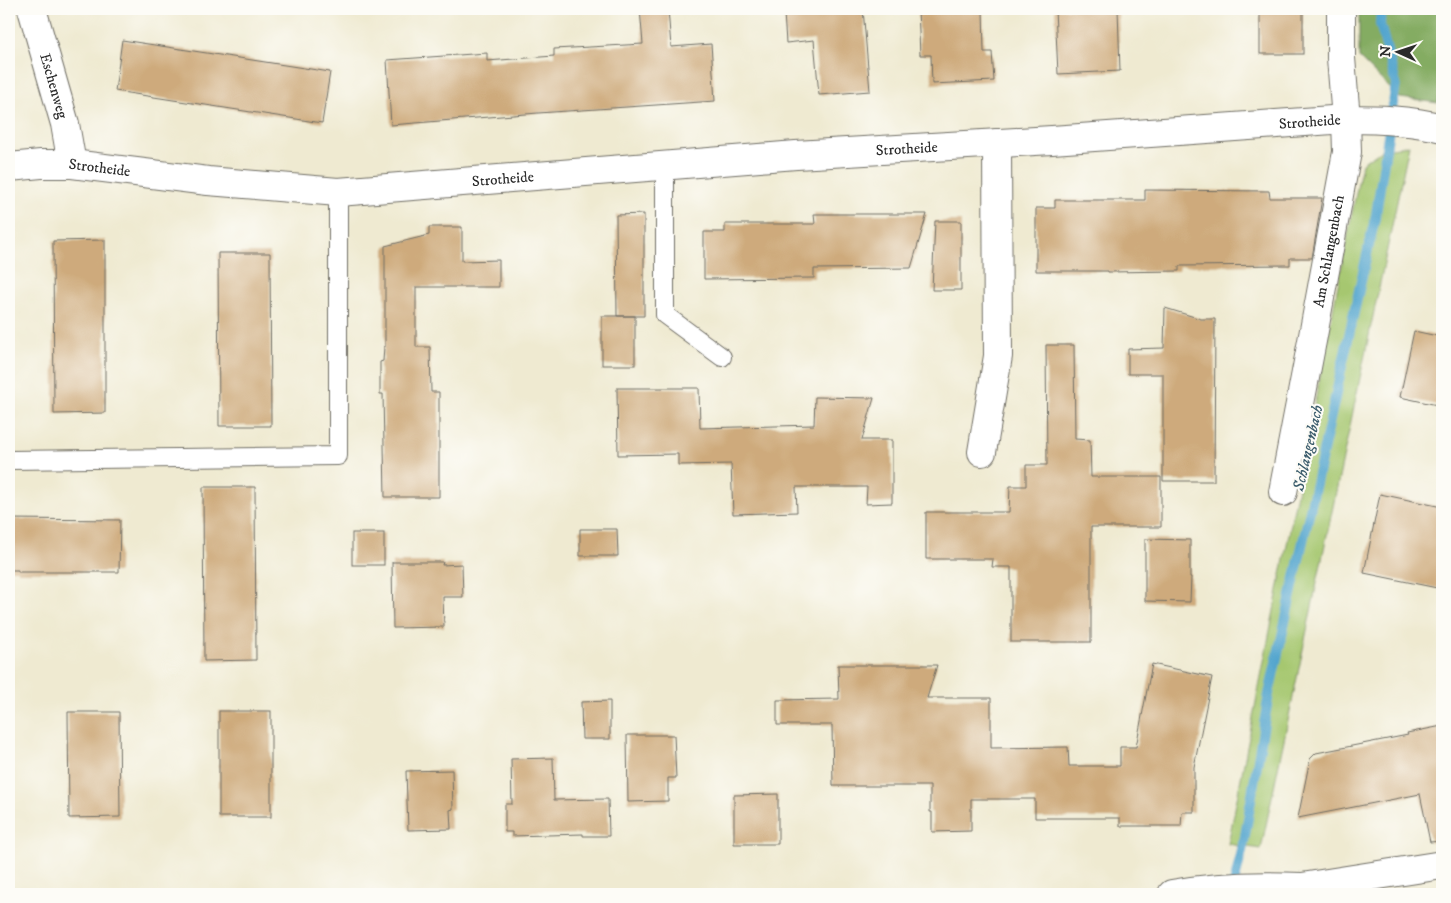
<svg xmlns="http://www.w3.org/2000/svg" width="1451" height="903" font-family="'IM FELL DW Pica',serif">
<rect width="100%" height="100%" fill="#fdfcf7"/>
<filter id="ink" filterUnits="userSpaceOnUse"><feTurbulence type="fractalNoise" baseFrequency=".02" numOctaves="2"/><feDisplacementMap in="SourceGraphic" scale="10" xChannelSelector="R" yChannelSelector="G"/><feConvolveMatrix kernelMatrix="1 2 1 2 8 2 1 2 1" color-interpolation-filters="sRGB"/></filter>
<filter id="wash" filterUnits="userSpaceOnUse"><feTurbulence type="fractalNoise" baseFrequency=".0096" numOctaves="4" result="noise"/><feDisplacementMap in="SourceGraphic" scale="20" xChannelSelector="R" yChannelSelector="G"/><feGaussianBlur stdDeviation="1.12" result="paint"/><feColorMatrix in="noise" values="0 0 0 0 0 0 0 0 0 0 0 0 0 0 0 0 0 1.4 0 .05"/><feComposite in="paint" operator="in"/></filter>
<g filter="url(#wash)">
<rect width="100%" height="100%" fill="#efead1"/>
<polygon fill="#a6c770" stroke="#68794e" points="1409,145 1261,849 1228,844 1362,163 1381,150"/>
<polygon fill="#84ac62" stroke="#586c46" points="1359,9 1442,9 1442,79 1438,103 1400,98 1359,58"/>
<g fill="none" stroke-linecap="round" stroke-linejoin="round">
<polyline stroke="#53a5ce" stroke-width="10" points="1234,884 1244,842 1269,694 1376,214 1396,84 1380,24 1381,9"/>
</g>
<g id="blocks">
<g fill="#ceaa7b">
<polygon points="640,9 668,9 671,47 711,44 715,101 538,113 391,125 387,60 487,53 487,61 554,56 554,49 643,44"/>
<polygon points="833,9 863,9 870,91 819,95 814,40 786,43 784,13"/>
<polygon points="918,9 983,9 984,52 992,52 994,81 932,84 931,55 920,55"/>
<polygon points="1055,9 1118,9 1120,71 1058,74"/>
<rect x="1260" y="12" width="43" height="42"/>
<polygon points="122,40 330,72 322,123 115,91"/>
<polygon points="1145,190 1269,191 1270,198 1322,198 1312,258 1290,258 1290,265 1179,266 1179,271 1108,272 1108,271 1036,271 1036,208 1055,208 1055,200 1145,200"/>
<polygon points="644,214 644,316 617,316 616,215"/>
<polygon points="814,214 927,214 911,268 814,269 814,278 704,279 704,232 725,232 725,224 815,224"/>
<polygon points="935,221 961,221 961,290 932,290"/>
<polygon points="429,227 462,227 462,261 499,260 499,287 416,287 416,347 430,347 431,392 439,392 439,497 385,497 383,394 380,394 380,362 383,361 384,347 385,347 385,246 429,235"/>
<polygon points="105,240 105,413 54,414 53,241"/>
<polygon points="218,253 270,253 271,426 219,426"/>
<polygon points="1165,308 1201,319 1215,319 1214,481 1163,481 1163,374 1128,374 1128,349 1164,348"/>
<rect x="602" y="316" width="33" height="49"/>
<polygon points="1414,331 1442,337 1442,406 1400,397"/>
<polygon points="1046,345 1074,345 1075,439 1090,440 1091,477 1161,477 1161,527 1091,527 1091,642 1011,642 1011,567 992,567 993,559 926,559 926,512 1009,512 1010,486 1026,486 1026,465 1047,465"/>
<polygon points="617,388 699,388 700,428 814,425 815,397 874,398 862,440 892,440 892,503 866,504 867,487 796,487 797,512 733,514 731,464 678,465 678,454 618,455"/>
<polygon points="203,487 255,487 256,660 204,661"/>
<polygon points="1380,494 1442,507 1442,589 1364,573"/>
<polygon points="9,519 120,520 119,572 18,572 18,570 9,570"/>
<polygon points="580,529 617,529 618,556 580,556"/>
<rect x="352" y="533" width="32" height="32"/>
<polygon points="1145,539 1190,540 1190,577 1191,577 1190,602 1145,601"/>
<polygon points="392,562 443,562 442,565 462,564 463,597 443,597 444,627 393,628"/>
<polygon points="1152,664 1212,677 1194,767 1194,812 1182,812 1181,826 1120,826 1120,818 1035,818 1035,799 971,799 971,831 932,832 932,812 930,812 930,786 833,786 832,725 777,725 777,700 839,699 838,665 937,665 927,698 991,698 991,748 1068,747 1069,766 1120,766 1120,747 1136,747"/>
<polygon points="610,701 610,739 582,739 581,702"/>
<rect x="219" y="711" width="52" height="106"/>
<polygon points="68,712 119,712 120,817 69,818"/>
<polygon points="1442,726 1442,841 1430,842 1420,794 1298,818 1310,759 1316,753 1408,735 1407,733"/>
<polygon points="627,735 674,735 676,778 668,778 668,801 628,802"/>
<polygon points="553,758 554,800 608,799 609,836 583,836 583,834 512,836 512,832 505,832 505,804 512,804 511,759"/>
<polygon points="452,770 453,809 450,810 451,829 408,830 406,771"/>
<polygon points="778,794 778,844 734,844 734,795"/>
</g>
</g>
</g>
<g filter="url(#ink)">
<use href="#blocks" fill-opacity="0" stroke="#706e65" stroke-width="1"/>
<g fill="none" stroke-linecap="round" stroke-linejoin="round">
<defs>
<g id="lane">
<polyline points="665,165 665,315 722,357"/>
<polyline points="9,460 338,456 338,192"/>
</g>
<g id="street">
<path id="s1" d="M32 9 65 124 72 164"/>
<path id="s2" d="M9 167 41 164H72L208 181 338 192 796 155 1052 140 1346 119C1378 119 1411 120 1442 128"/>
<polyline points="982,452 998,356 997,143"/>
<path id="s3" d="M1283 492 1312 341 1347 152 1346 119 1341 58V9"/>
<path d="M1172 894C1216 886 1258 885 1302 887"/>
<polyline points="1282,894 1302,887 1442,865"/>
</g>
</defs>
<use href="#lane" stroke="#706e65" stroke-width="20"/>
<use href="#street" stroke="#706e65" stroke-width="30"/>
<use href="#lane" stroke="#fff" stroke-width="18"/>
<use href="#street" stroke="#fff" stroke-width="28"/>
</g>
</g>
<g text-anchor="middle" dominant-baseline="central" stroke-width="4" stroke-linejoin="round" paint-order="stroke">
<g font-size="15" fill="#2b2b2b" stroke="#fdfcf7">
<text stroke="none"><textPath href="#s1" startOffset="80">Eschenweg</textPath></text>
<text stroke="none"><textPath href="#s2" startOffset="1305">Strotheide</textPath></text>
<text stroke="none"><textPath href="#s2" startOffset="901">Strotheide</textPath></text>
<text stroke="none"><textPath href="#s2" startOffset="91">Strotheide</textPath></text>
<text stroke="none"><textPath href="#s2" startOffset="496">Strotheide</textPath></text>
<text stroke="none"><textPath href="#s3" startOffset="245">Am Schlangenbach</textPath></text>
</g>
<g font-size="16" font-style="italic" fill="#3b5c6c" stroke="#fdfcf7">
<text transform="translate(1308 448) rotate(-77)">Schlangenbach</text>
</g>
</g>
<rect width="1451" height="903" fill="none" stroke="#fdfcf7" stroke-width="30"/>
<g transform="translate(1398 52) rotate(273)" stroke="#fdfcf7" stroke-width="4" paint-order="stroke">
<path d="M0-4L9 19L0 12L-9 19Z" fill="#2b2b2b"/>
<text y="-8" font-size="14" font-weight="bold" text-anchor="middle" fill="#2b2b2b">N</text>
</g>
</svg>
